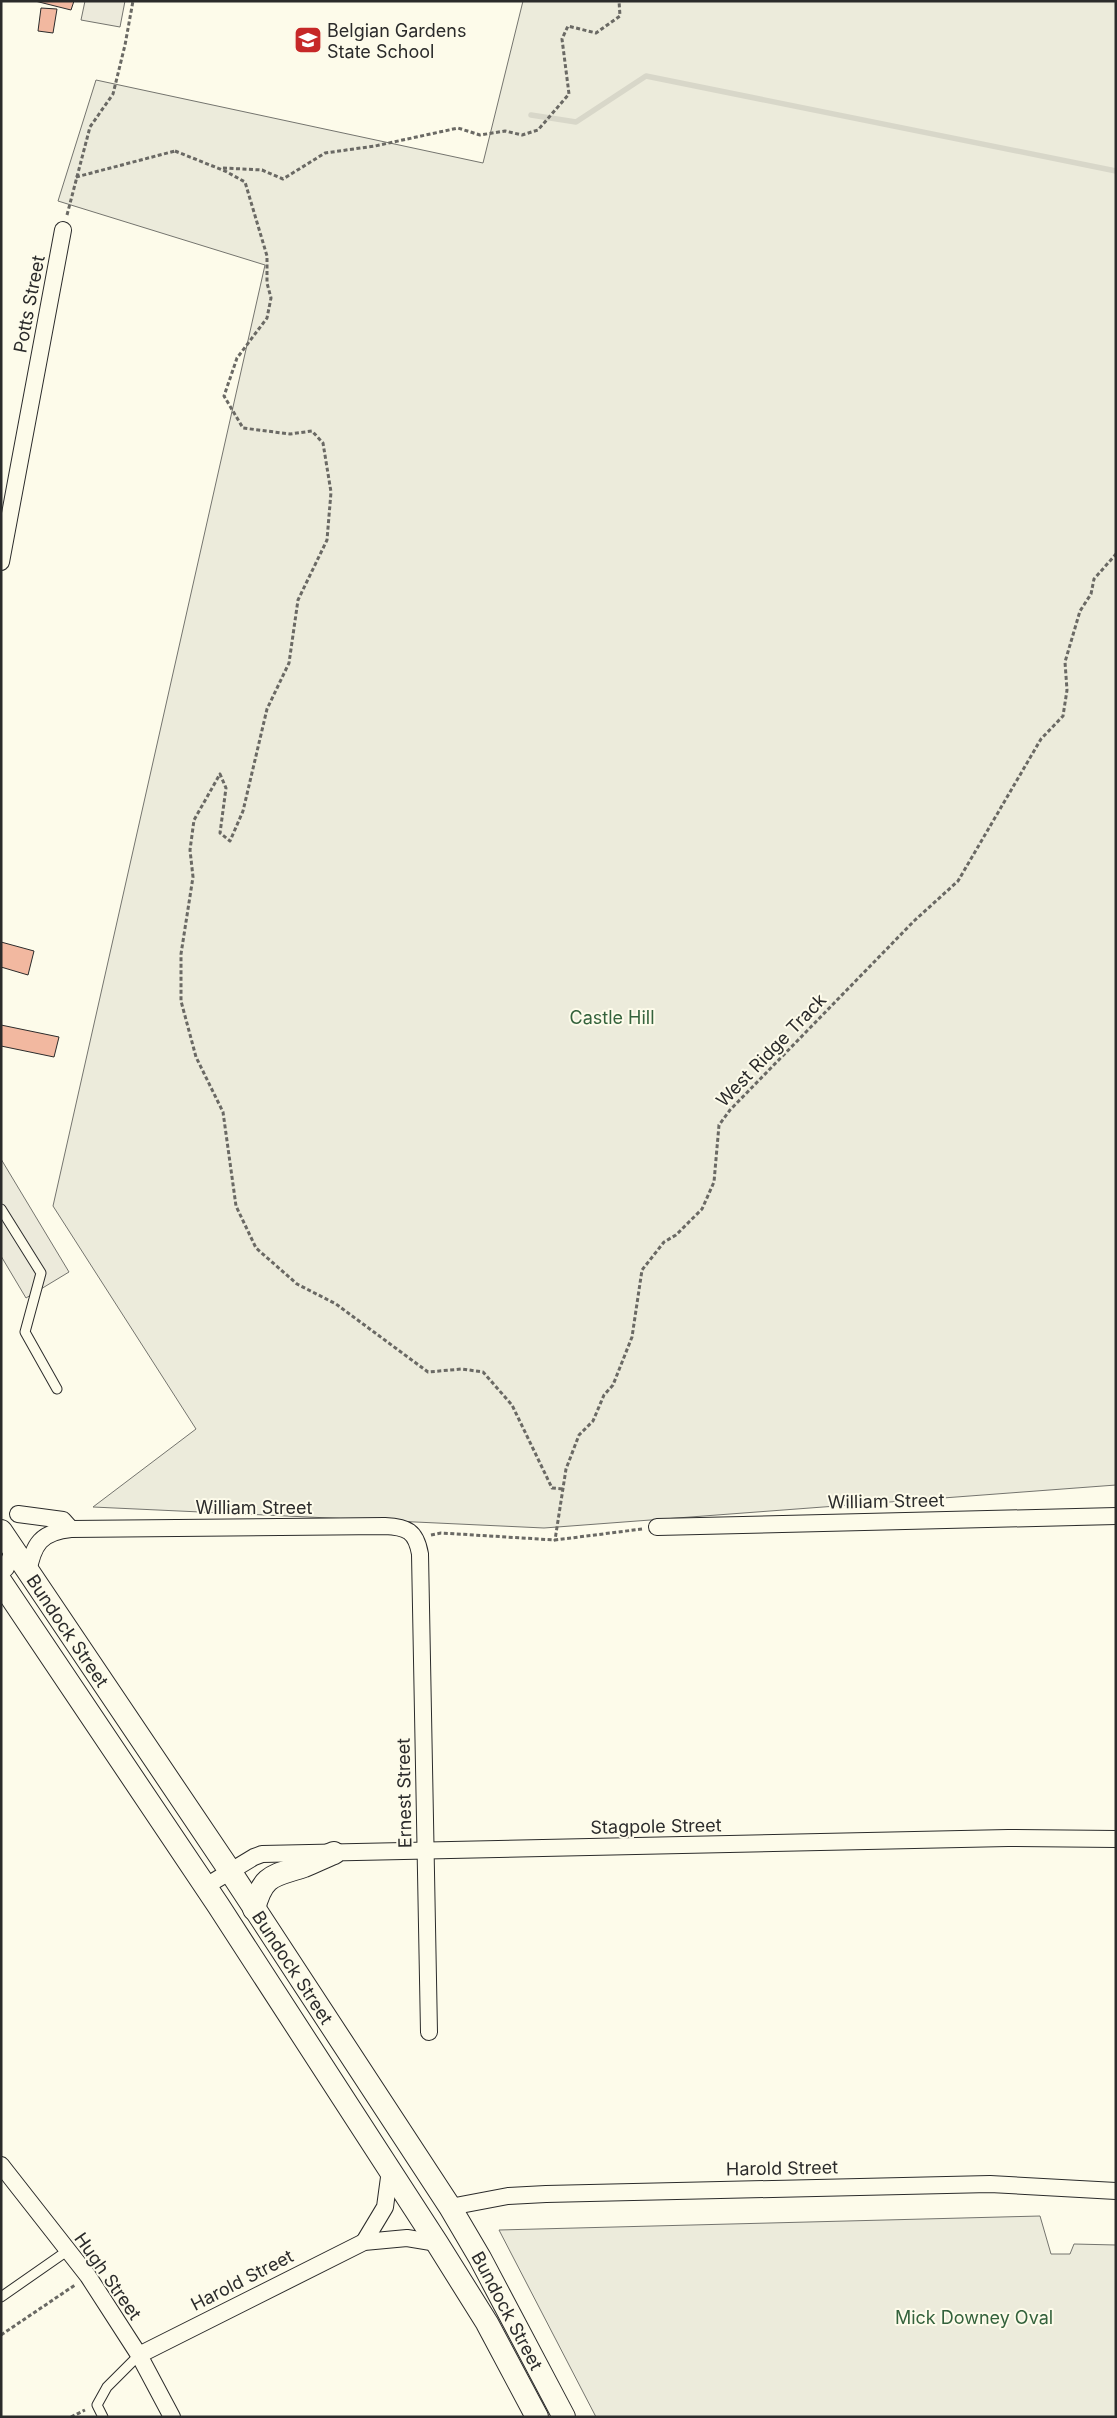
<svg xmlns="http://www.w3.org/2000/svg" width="1117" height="2418" font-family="Inter,sans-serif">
<rect width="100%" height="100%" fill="#fdfbea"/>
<g fill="#ecebdb" stroke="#74746e">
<polygon points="523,1 1116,1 1116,1485 544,1528 93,1507 196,1429 53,1206 265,265 58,201 96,80 483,163"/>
<polygon points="1040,2216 1051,2254 1070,2254 1074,2244 1116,2245 1116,2417 596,2417 499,2230"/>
</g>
<g fill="#eceadb" stroke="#74746e">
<polygon points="85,1 125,1 120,27 81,20"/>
<polygon points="1,1159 69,1272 26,1298 1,1256"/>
</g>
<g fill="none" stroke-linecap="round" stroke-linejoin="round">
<polyline stroke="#d8d7c9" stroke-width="5.5" points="531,115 576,122 646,76 1116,171"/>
</g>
<g fill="#f2b8a0" stroke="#2b2b2b">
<polygon points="35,1 74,1 71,10"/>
<polygon points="41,8 57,9 53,33 38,31"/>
<polygon points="1,942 34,951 28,975 1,967"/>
<polygon points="1,1025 59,1037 54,1057 1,1046"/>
</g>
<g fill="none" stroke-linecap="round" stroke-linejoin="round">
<defs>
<g id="lane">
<polyline points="1,1209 41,1273 25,1332 57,1389"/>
<polyline points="1,2297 67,2251"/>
<polyline points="103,2417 97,2405 107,2387 139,2355"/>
</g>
<g id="street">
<polyline points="1,562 63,230"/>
<path d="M18 1514 63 1520 71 1529 385 1526C407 1527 416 1531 420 1554L429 2032"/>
<polyline points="657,1527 1116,1516"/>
<polyline points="1,1573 6,1568 13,1551"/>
<path d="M28 1573C33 1544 41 1532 71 1529"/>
<polyline points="206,1886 254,1857 262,1854 1008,1838 1116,1839"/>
<polyline points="1,2165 88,2276 139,2355 172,2417"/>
<polyline points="450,2207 508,2196 546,2194 990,2184 1116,2191"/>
<polyline points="364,2242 385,2207 390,2170"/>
<polyline points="139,2355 364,2242 407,2238 437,2243"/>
</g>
<g id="secondary">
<path id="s1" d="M1 1531 230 1871 450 2207 480 2258 564 2417"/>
<polyline points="1,1582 218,1905 437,2243 487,2323 537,2417"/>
<path d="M254 1909C263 1873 275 1876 304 1866 314 1862 324 1857 334 1853"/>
</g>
</defs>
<use href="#lane" stroke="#2b2b2b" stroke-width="11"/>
<use href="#street" stroke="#2b2b2b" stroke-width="18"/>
<use href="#secondary" stroke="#2b2b2b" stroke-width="24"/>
<g stroke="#6a6964" stroke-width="3" stroke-dasharray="4 2.5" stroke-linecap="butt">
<polyline points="175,151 225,171 245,182 267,256 267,283 271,298 267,318 237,358 224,396 243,428 290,434 312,431 323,443 331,492 327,540 298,600 289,663 267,709 243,811 230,841 220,833 226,788 220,774 194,820 190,850 193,877 181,954 181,1001 196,1057 223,1112 236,1206 256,1248 297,1284 336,1304 428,1372 462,1369 483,1372 512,1405 552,1488 563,1489"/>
<polyline points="223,168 262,170 283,179 325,153 375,146 458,128 480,135 505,131 522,135 538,130 569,94 562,39 568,26 596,33 620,16 619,1"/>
<polyline points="76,177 175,151"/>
<polyline points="67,215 90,127 113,94 125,45 133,1"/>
<polyline points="642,1529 555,1540 566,1469 579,1435 593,1421 604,1395 613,1385 632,1337 642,1270 664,1242 676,1235 702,1209 714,1182 719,1125 730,1110 914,921 958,881 1041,739 1063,716 1067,690 1065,662 1080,611 1091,594 1094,579 1116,554"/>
<polyline points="431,1535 441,1533 555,1540"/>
<polyline points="1,2335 75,2285"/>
<polyline points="71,2417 85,2410"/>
</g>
<use href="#lane" stroke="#fdfbea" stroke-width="9"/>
<use href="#street" stroke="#fdfbea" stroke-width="16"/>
<use href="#secondary" stroke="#fdfbea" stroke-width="22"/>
</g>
<defs>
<symbol id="school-square" viewBox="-11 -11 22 22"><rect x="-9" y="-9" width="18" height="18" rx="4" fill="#c62828" stroke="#fdfbea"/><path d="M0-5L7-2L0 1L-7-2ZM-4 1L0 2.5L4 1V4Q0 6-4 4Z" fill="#fff"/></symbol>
</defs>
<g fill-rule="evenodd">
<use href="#school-square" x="292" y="24" width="32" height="32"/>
</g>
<g text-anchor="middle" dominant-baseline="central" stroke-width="4" stroke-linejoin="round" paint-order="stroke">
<g font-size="18" fill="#2b2b2b" stroke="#fdfbea" text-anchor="start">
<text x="327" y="30">Belgian Gardens<tspan x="327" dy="21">State School</tspan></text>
</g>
<g font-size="18" fill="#2b2b2b" stroke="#fdfbea">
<text transform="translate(29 304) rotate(-79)">Potts Street</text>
<text transform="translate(771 1050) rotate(-46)">West Ridge Track</text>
<text transform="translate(886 1501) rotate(-1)">William Street</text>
<text x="254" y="1507">William Street</text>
<text stroke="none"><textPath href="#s1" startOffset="120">Bundock Street</textPath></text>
<text transform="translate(404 1793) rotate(-91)">Ernest Street</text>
<text transform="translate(656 1826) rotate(-1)">Stagpole Street</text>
<text stroke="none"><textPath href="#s1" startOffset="525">Bundock Street</textPath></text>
<text transform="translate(782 2168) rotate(-1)">Harold Street</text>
<text transform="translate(108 2276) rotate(55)">Hugh Street</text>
<text transform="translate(242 2280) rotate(-27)">Harold Street</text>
<text stroke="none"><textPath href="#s1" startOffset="930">Bundock Street</textPath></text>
</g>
<g font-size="18" fill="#34623c" stroke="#fdfbea">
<text x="612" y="1017">Castle Hill</text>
<text x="974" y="2317">Mick Downey Oval</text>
</g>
</g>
<rect width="1117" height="2418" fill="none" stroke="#2b2b2b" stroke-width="5"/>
</svg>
